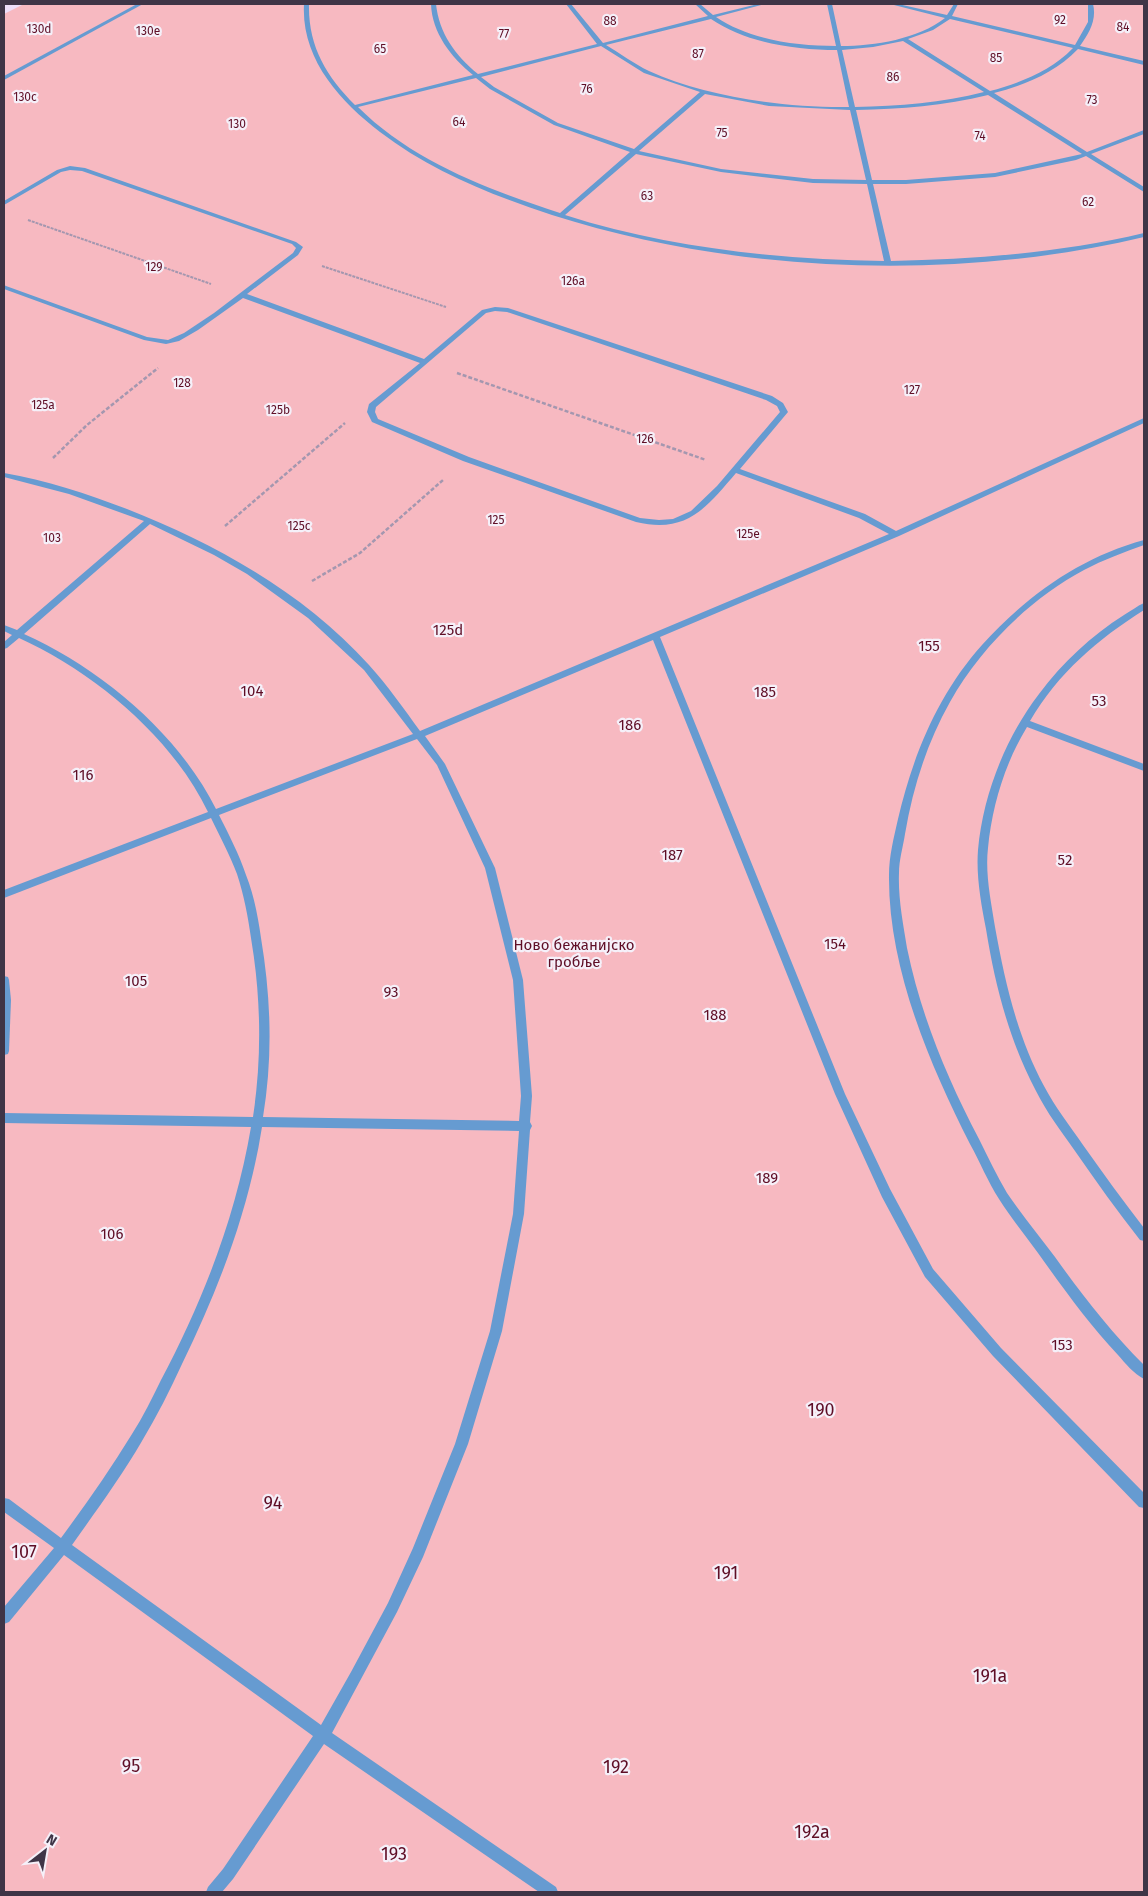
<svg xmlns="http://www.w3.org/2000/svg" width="1148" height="1896" font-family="'Fira Sans',sans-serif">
<rect width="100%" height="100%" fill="#eddef9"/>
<polygon fill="#f7b9c1" points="24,4 1144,4 1144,1892 4,1892 4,14"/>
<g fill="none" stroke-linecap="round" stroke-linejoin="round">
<g stroke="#a497af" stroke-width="2" stroke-dasharray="3 1" stroke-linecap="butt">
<polyline points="28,220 211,284"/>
<polyline points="322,266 446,307"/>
</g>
<g stroke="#a497af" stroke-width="2.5" stroke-dasharray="4 2" stroke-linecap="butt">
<polyline points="457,373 706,460"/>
<polyline points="53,458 87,425 158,368"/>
<polyline points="225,526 345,423"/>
<polyline points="312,581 360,553 443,480"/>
</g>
<g fill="#669bd1" fill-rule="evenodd">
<polygon points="137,4 143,4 4,80 4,76"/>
<path d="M304 4H309C308 46 326 76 355 105L473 75C451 57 432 33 431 4H436C439 33 455 55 478 74L597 44 566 4H571L603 43 708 16 695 4H700L713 15 758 4H765L716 17C750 40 796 46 836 46L827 4H832L841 46C875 46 918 39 945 18L890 4H898L947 15 954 4H958L952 16 1075 45 1088 22V4H1093C1097 20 1089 33 1080 46L1144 61V65L1078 49C1055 73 1025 85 994 93L1087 152 1144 130V134L1091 154 1144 187V192L1086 156 1076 160 995 177 906 184H873L891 261C976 259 1060 253 1144 233V237C955 282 737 274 552 215 491 195 431 171 380 132 340 101 301 59 304 4ZM711 19C746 43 795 50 837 50L849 107C786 108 706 97 649 71 634 64 620 53 606 45ZM950 19 1073 48C1051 71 1020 83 990 91L908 39 933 30ZM903 41 984 92C942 103 899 106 855 107L842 50 873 47ZM601 46 644 73 700 92 634 149 558 123 494 87 481 77ZM476 78 490 89 554 125 630 152 560 213C489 190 412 161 358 107ZM705 94 769 106 850 110 866 180 813 179 721 169 639 151ZM988 95 1082 154 995 173 906 180H872L856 110C901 109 944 106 988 95ZM636 154 721 172 813 183 867 184 884 261C776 259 668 248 565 215Z"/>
<path d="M70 166 85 168 296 242 303 247 298 255 247 294 424 359 482 310 495 307 508 308 772 396 783 403 788 412 740 469 865 514 896 531 1144 418V423L899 536 660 637 845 1094 890 1189 933 1269 1001 1348 1144 1493V1508L1139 1507 993 1356 925 1277 882 1197 835 1094 653 640 425 736 445 764 495 868 523 980 532 1096 530 1122 532 1126 530 1130 524 1214 502 1331 468 1444 423 1557 397 1612 332 1733 556 1887 558 1892H539L324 1744 233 1879 222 1892H206L208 1887 223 1869 313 1736 64 1555 9 1622 4 1624V1607L54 1548 4 1512V1498L9 1499 61 1538C86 1504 110 1470 132 1434 143 1417 152 1398 161 1380 203 1301 236 1216 251 1127L4 1123V1113L253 1117C262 1057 261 997 251 938 248 917 244 895 237 874 230 855 220 837 211 818L4 898V890L208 812C172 737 94 672 19 638L7 648 4 649V642L12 635 4 631V625L17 630 144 521 69 494 4 477V473C46 480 87 494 127 509 216 544 304 593 369 665 388 686 404 709 420 731L889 534 859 518 736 473C706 508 687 534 636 522L463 461 372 422 367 412 369 404 420 363 243 298 198 330 179 341 166 344 144 340 4 289V285L6 286 147 337 168 340 184 333 214 313 293 253 296 248 292 244 82 171 70 170 61 172 4 205V201L57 170ZM495 311 507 312 766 400 777 406 780 412 717 486 691 511 673 519 659 520 640 518 469 457 378 419 375 412 376 407 486 313ZM150 524 214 555 247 574 308 618 364 670 413 734 216 809C178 733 100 668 24 634ZM417 739 437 765 485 868 513 980 521 1096 519 1121 263 1117C273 1057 271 998 261 938 258 917 254 895 246 875 239 854 229 835 219 815ZM262 1127 519 1131 513 1214 490 1331 455 1444 413 1548 388 1603 351 1672 321 1725 72 1545C96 1511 121 1477 142 1441 157 1416 170 1390 182 1364 219 1288 249 1210 262 1127Z"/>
<path d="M1144 540V545C1124 552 1103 560 1084 570 1030 599 980 648 950 702 927 743 913 787 905 834 903 847 899 860 899 873 898 898 903 923 907 948 921 1016 947 1078 979 1139 988 1157 997 1176 1007 1193 1022 1215 1039 1236 1055 1257 1082 1295 1111 1332 1144 1365V1379C1134 1374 1125 1363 1118 1355 1088 1323 1063 1288 1038 1253 1025 1235 1011 1218 999 1199 988 1182 980 1162 970 1144 929 1063 888 967 889 875 889 856 894 837 898 819 913 755 938 694 982 645 1026 596 1081 557 1144 540Z"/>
<path d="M1144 603V610C1098 639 1058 673 1030 721L1144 764V771L1027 727C1005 763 992 806 988 848 985 874 991 901 995 927 1005 982 1017 1036 1044 1086 1055 1107 1070 1126 1083 1145 1103 1173 1123 1201 1144 1228V1241L1140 1240C1117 1211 1096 1181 1075 1151 1061 1131 1047 1113 1036 1091 1009 1040 995 985 986 929 981 903 976 876 978 850 983 794 1006 737 1039 694 1063 662 1091 636 1124 615 1131 611 1137 606 1144 603Z"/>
<polygon points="4,976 8,977 9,980 11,1000 9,1051 8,1054 4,1055"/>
</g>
</g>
<g text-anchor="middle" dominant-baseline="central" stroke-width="4.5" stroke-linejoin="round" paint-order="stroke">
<g font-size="12" fill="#5f0e26" stroke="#f5f0f9">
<text x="1060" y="20">92</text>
<text x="610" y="21">88</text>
<text x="1123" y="27">84</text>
<text x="39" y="29">130d</text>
<text x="148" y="31">130e</text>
<text x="504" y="34">77</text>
<text x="380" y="49">65</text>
<text x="698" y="54">87</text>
<text x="996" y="58">85</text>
<text x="893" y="77">86</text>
<text x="587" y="89">76</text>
<text x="25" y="97">130c</text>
<text x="1092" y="100">73</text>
<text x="459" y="122">64</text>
<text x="237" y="124">130</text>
<text x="722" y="133">75</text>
<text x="980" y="136">74</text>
<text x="647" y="196">63</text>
<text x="1088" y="202">62</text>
<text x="154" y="267">129</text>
<text x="573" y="281">126a</text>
<text x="182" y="383">128</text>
<text x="912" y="390">127</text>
<text x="43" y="405">125a</text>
<text x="278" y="410">125b</text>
<text x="645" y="439">126</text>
<text x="496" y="520">125</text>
<text x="299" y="526">125c</text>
<text x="748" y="534">125e</text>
<text x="52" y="538">103</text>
</g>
<g font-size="15" fill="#5f0e26" stroke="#f5f0f9">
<text x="448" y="630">125d</text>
<text x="929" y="646">155</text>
<text x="252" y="691">104</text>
<text x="765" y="692">185</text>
<text x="1099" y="701">53</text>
<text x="630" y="725">186</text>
<text x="83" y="775">116</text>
<text x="672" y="855">187</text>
<text x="1065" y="860">52</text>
<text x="835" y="944">154</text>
<text x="574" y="945">Ново бежанијско<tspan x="574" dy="17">гробље</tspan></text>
<text x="136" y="981">105</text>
<text x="391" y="992">93</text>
<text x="715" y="1015">188</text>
<text x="767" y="1178">189</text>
<text x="112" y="1234">106</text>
<text x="1062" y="1345">153</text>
</g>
<g font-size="18" fill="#5f0e26" stroke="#f5f0f9">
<text x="821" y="1410">190</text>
<text x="273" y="1503">94</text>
<text x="24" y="1552">107</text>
<text x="726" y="1573">191</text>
<text x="990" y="1676">191a</text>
<text x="131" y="1766">95</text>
<text x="616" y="1767">192</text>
<text x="812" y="1832">192а</text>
<text x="394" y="1854">193</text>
</g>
</g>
<rect width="1148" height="1896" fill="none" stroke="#3f3547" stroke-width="10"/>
<g transform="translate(45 1851) rotate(31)" stroke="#f5f0f9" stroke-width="4" paint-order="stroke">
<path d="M0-4L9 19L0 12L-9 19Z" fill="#3f3547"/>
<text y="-8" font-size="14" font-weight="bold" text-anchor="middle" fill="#3f3547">N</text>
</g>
</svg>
